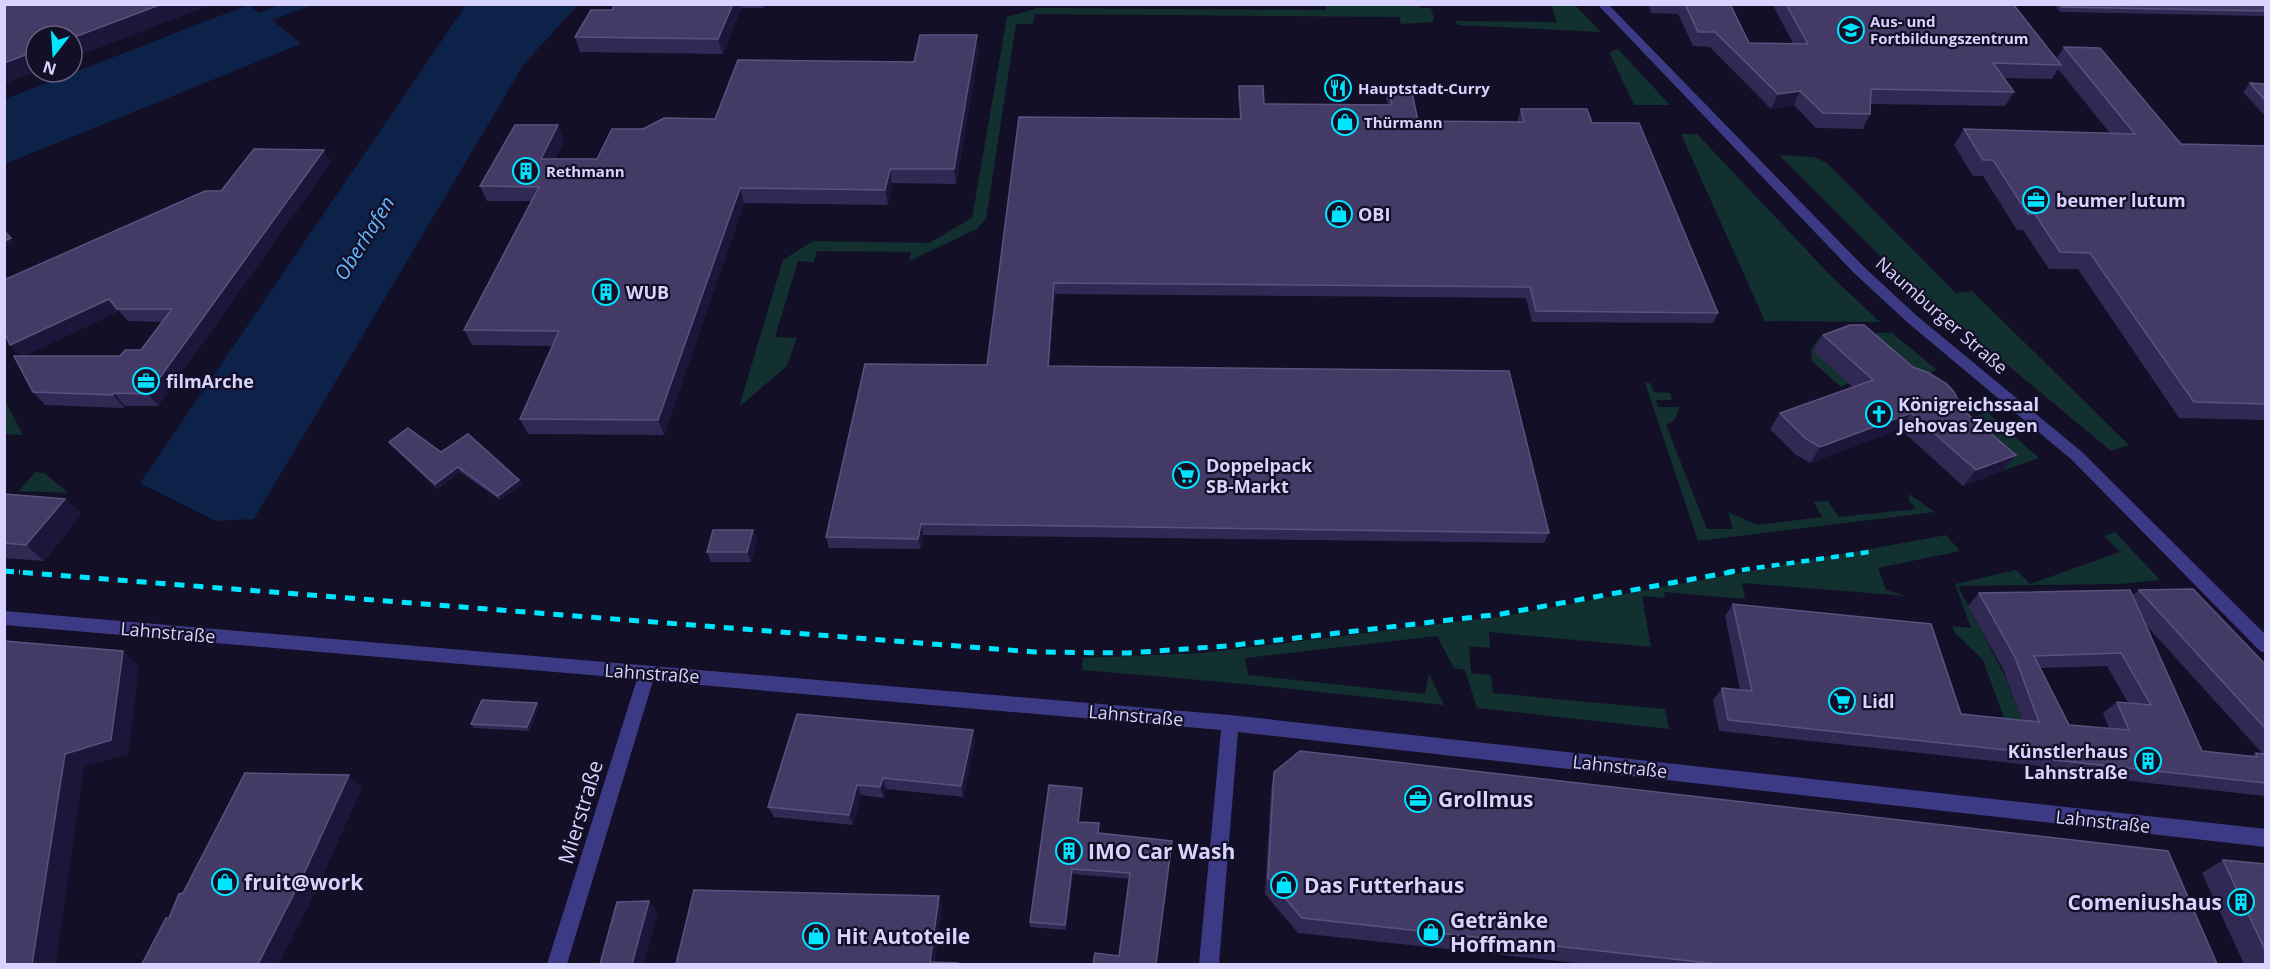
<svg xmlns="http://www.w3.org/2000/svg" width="2270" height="969" font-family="'Open Sans',sans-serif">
<rect width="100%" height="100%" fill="#130f26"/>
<g fill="#12302f">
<polygon points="1419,5 1420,8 1431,8 1434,19 1432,22 1401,24 1399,17 1035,14 1033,24 1016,24 986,219 977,229 909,261 911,252 817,251 814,262 798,261 775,337 797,338 787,366 739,407 783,260 813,241 929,243 972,218 1007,17 1038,8 1326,10 1325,5"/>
<polygon points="1551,5 1575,5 1601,32 1458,25 1455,21 1557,22"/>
<polygon points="1618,49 1670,105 1634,105 1609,52"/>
<polygon points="1681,134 1697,134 1831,276 1880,322 1765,321"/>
<polygon points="1779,155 1814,157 1827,163 1956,293 1972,291 2129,445 2111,451 1897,273"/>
<polygon points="1829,333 1892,333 1937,370 1902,384 1849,383 1841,387 1812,361 1811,350 1820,337"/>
<polygon points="1645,383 1650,383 1654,392 1670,393 1672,400 1656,400 1658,407 1679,407 1675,420 1666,425 1707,529 1733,529 1728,512 1758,525 1822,517 1814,502 1828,501 1839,517 1916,509 1909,500 1909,494 1935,512 1698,541"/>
<polygon points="5,400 23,435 5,434"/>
<polygon points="1987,412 2039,458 2002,471 1951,426"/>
<polygon points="35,472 44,473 69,493 19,491"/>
<polygon points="2115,532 2160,580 2119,584 1958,586 2005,676 2023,722 2009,732 1983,660 1955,633 1952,626 1971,628 1955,584 2016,570 2030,584 2120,552 2104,536"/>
<polygon points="1946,535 1960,551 1878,568 1886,590 1907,596 1742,583 1745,599 1664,592 1665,598 1642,596 1651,647 1489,632 1490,648 1469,646 1471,673 1491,675 1493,693 1665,709 1669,729 1477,708 1465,670 1454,668 1437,636 1245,658 1248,675 1425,694 1429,674 1444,705 1234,683 1082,670 1083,658 1202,653 1505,616"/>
</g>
<g fill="#0c2248">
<polygon points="248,5 259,13 279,5 313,5 272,20 301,44 5,164 5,99"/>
<polygon points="466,5 578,5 524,64 254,519 216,521 140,483"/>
</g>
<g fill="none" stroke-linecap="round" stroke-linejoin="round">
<g fill="#3d3a85" fill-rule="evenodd">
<polygon points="1597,4 1608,4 1864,267 1917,316 2082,452 2266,635 2266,653 2260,651 2072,460 1907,322 1854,273"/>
<polygon points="4,611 1230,715 2266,829 2266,847 1238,732 1219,964 1199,964 1221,730 653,681 567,964 547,964 637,679 4,625"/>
</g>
<g stroke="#00e5ff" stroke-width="4.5" stroke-dasharray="8 7" stroke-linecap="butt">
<polyline points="4,571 20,572"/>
<polyline points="1727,572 1869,552"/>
</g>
<polyline stroke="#00e5ff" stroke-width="5" stroke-dasharray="10 9" stroke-linecap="butt" points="4,571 1035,652 1128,653 1227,646 1501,614 1737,571"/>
</g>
<g fill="#312854" fill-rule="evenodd">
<polygon points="615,4 765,4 763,8 741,8 723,54 580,52 575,37 612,10"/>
<polygon points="1648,4 1730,4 1749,43 1793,43 1772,4 2013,4 2056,59 2064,47 2181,144 2265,146 2265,420 2179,418 2078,269 2049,269 2023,230 2017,230 1983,176 1973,176 1954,145 1964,129 2110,133 2058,69 2052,79 2004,78 2014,92 2005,106 1870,104 1870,114 1863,129 1816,128 1794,105 1771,109 1710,47 1693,46 1678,14 1651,13"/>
<polygon points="2054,4 2265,4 2265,16 2060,12"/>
<polygon points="979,50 956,184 892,183 888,205 744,203 664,435 528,434 520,419 553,346 472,345 464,330 531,201 487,201 480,186 564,140 555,159 597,159 643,129 715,119 914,62"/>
<polygon points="2265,82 2265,116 2243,92 2250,83 2264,84"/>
<polygon points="1239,86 1264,104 1388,105 1386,98 1388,87 1418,121 1518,122 1518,119 1521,109 1592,123 1718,313 1713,323 1532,322 1526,298 1055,294 1049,366 1549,533 1544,543 923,535 921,549 829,548 826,537 987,365 1019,117 1240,119 1238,97"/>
<path d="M331 162 158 406H125L124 408 45 405 33 392 21 356 221 191ZM119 311 128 321 163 322 141 350 120 356H24Z"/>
<polygon points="1823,335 1963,410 2016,455 2002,471 1963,486 1900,429 1810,463 1796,455 1770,429 1780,413 1853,387 1813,351"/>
<polygon points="389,442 441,452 519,480 522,484 500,500 460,472 437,489 392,446"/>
<polygon points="4,494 65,499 81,514 44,561 4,558"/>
<polygon points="753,530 757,539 751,562 711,562 707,552"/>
<path d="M2139 590 2265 664V796L2041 771 2039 766 1719 731 1713 700 1722 688 1740 690 1725 616 1733 604 1961 714 2022 720 2003 669 1968 606 1979 593 2132 596ZM2145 624 2262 753H2256L2251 756 2202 751ZM2107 666 2128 703 2117 702 2103 713 2109 728 2069 725 2040 668Z"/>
<polygon points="537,703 539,706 530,731 474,728 471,724"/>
<polygon points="973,730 975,741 963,797 886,789 884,798 861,795 853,825 774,817 768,807"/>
<polygon points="1274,772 2217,964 1586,964 1298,933 1265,894 1271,789"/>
<polygon points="1082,788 1083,794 1079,822 1099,829 1099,833 1172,841 1119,956 1130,879 1073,874 1066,930 1030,927 1030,922"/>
<polygon points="2223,860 2265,864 2265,964 2244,964 2202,873"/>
</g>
<g fill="#1d163a">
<polygon points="162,4 214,4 72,58 72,38"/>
<polygon points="733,4 740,4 741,8 723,54 718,39"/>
<polygon points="977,35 979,50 956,184 954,169"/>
<polygon points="36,51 36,72 4,84 4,63"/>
<polygon points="1800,91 1794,105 1771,109 1778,94"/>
<polygon points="558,125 564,140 548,173 541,159"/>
<polygon points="324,150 331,162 158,406 148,394"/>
<polygon points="890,169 892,183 888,205 885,190"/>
<polygon points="740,188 744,203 664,435 658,420"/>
<polygon points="11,238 15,243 4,247 4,241"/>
<polygon points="1054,283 1055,294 1049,376 1048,366"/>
<polygon points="109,299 120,311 22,357 10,345"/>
<polygon points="114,393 125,406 124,408 113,395"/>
<polygon points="1911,413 1900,429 1810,463 1820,447"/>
<polygon points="2016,455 2002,471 1963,486 1976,470"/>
<polygon points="458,467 460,472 437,489 435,484"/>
<polygon points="519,480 522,484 500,500 498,496"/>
<polygon points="65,499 81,514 44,561 26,545"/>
<polygon points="921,524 923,535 921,549 918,539"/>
<polygon points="753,530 757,539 751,562 747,552"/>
<polygon points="123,651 139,666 129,754 84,767 56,964 32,964 65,754"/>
<polygon points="537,703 539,706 530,731 527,727"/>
<polygon points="973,730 975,741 963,797 961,786"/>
<polygon points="349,775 362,788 316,891 279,964 258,964"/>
<polygon points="883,778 886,789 884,798 880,787"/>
<polygon points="857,785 861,795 853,825 849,815"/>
<polygon points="1082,788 1083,794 1078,827 1078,822"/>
<polygon points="1072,869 1073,874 1066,930 1065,925"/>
<polygon points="939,896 942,907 935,964 930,962"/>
<polygon points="649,901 658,913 644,964 632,964"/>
</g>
<g fill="#433a66" stroke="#5a527e" stroke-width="1.5" fill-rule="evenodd">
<polygon points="4,4 162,4 72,38 72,36 36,36 36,51 4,63"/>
<polygon points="615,4 733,4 718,39 575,37 591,10 612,10"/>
<polygon points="1685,4 1730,4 1749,43 1808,44 1786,4 2013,4 2061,65 1993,63 2014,92 1871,89 1870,114 1823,113 1800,91 1778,94 1715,32 1698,32"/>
<polygon points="2060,4 2265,4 2265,11 2062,7"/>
<polygon points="920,35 977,35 954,169 890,169 885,190 740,188 658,420 520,419 559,331 464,330 539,187 480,186 515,125 558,125 541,159 597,159 612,129 643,129 664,118 715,119 738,60 914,62"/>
<polygon points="2064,47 2100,48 2181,144 2265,146 2265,404 2194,402 2090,253 2060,252 2035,214 2028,214 1993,160 1983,160 1964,129 2135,134"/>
<polygon points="2250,83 2265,84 2265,100"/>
<polygon points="1239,86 1263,86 1264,104 1392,105 1388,87 1411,88 1418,121 1524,122 1521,109 1587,109 1592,123 1639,123 1718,313 1536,311 1530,287 1054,283 1048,366 1509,371 1549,533 921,524 918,539 826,537 865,364 987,365 1019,117 1241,119"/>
<polygon points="254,149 324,150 148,394 114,393 113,395 33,392 14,356 120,356 125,350 141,350 172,309 117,309 109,299 10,345 4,331 4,280 205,191 221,191"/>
<polygon points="4,231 11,238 4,241"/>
<polygon points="1850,325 1864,325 1913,367 1929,373 1947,384 1954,392 1963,410 2016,455 1976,470 1911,413 1820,447 1806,439 1780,413 1873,380 1823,335"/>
<polygon points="408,428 441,452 468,434 519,480 498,496 458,467 435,484 389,442"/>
<polygon points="4,494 65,499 26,545 4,543"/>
<polygon points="713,530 753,530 747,552 707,552"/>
<polygon points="2193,589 2265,664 2265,728 2139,590"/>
<path d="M2130 590 2202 751 2257 757 2256 753 2265 754V783L2054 760 2052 755 1728 720 1722 688 1752 691 1733 604 1931 624 1961 714 2039 722 2015 657 1979 593ZM2121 653 2151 705 2117 702 2129 730 2069 725 2034 656Z"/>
<polygon points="4,641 123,651 111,740 65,754 32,964 4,964"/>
<polygon points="482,700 537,703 527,727 471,724"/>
<polygon points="797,714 973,730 961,786 883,778 880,787 857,785 849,815 768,807"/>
<polygon points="1300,751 2168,851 2217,964 1717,964 1646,956 1302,918 1268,878 1274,772"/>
<polygon points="245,773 349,775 301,880 258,964 142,964 166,918 169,918 179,894 183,893"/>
<polygon points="1049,785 1082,788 1078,822 1099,823 1098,833 1172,841 1156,964 1093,964 1095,953 1119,956 1130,873 1072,869 1065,925 1030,922"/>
<polygon points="2223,860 2265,864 2265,950"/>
<polygon points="694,890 939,896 930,962 958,963 958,964 676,964"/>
<polygon points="649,901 632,964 600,964 617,902"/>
</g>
<defs>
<symbol id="school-ring" viewBox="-11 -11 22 22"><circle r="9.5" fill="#130f26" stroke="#00e5ff" stroke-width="1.5"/><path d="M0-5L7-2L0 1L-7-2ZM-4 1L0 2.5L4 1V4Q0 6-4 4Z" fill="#00e5ff"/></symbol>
<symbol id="restaurant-ring" viewBox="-11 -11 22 22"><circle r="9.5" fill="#130f26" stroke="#00e5ff" stroke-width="1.5"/><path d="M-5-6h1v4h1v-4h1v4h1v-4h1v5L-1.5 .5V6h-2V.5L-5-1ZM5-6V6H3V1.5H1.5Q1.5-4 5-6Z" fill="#00e5ff"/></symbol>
<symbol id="shop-ring" viewBox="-11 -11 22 22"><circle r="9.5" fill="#130f26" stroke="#00e5ff" stroke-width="1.5"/><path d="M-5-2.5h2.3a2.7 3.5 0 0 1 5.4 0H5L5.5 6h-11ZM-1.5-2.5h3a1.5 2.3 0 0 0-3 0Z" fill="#00e5ff"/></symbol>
<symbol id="building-ring" viewBox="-11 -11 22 22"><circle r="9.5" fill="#130f26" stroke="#00e5ff" stroke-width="1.5"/><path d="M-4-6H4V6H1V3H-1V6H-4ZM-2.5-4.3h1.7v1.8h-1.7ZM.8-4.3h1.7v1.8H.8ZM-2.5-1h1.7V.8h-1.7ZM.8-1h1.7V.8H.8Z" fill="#00e5ff"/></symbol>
<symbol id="office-ring" viewBox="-11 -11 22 22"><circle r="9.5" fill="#130f26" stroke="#00e5ff" stroke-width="1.5"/><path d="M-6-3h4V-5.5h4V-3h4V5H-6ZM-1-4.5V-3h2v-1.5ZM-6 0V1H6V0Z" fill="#00e5ff"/></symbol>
<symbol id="church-ring" viewBox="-11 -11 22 22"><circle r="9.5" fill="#130f26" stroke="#00e5ff" stroke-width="1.5"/><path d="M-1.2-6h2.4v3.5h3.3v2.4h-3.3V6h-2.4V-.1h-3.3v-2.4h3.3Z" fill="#00e5ff"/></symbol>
<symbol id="supermarket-ring" viewBox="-11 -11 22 22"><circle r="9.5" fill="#130f26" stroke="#00e5ff" stroke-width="1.5"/><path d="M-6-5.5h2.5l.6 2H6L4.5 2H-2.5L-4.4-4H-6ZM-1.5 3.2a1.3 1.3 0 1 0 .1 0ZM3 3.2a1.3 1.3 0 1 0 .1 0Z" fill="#00e5ff"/></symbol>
</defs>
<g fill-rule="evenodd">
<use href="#school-ring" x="1836" y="15" width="30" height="30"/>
<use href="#restaurant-ring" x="1323" y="73" width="30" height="30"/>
<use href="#shop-ring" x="1330" y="107" width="30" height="30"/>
<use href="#building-ring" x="511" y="156" width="30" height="30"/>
<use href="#office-ring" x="2021" y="185" width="30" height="30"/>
<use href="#shop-ring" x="1324" y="199" width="30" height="30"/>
<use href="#building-ring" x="591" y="277" width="30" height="30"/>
<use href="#office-ring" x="131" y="366" width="30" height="30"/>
<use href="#church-ring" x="1864" y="399" width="30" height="30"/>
<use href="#supermarket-ring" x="1171" y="460" width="30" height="30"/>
<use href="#supermarket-ring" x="1827" y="686" width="30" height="30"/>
<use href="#building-ring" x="2133" y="746" width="30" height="30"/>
<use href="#office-ring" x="1403" y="784" width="30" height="30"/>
<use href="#building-ring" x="1054" y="836" width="30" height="30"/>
<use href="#shop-ring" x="210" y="867" width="30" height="30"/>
<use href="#shop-ring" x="1269" y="870" width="30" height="30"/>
<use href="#building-ring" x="2226" y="887" width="30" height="30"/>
<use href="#shop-ring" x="1416" y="917" width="30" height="30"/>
<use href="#shop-ring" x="801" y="921" width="30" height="30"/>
</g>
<g text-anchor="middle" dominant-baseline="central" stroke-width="4.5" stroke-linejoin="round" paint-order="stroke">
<g font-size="15" font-weight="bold" fill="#d9d4ff" stroke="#130f26" text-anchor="start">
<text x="1870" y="21">Aus- und<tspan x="1870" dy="17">Fortbildungszentrum</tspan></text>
<text x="1358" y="88">Hauptstadt-Curry</text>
<text x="1364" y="122">Thürmann</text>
<text x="546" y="171">Rethmann</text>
</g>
<g font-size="18" font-weight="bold" fill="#d9d4ff" stroke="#130f26" text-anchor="start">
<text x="2056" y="200">beumer lutum</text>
<text x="1358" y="214">OBI</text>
<text x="626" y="292">WUB</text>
<text x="166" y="381">filmArche</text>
<text x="1898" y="404">Königreichssaal<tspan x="1898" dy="21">Jehovas Zeugen</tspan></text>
<text x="1206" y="465">Doppelpack<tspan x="1206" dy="21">SB-Markt</tspan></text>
<text x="1862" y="701">Lidl</text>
<text x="2128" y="751" text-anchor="end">Künstlerhaus<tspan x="2128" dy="21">Lahnstraße</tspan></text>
</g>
<g font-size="18" fill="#d9d4ff" stroke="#130f26">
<text transform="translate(1942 315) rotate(41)">Naumburger Straße</text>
<text transform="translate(168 632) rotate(5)">Lahnstraße</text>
<text transform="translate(652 673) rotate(4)">Lahnstraße</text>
<text transform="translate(1136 715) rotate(5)">Lahnstraße</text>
<text transform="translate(1620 766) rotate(6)">Lahnstraße</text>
<text transform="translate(2103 821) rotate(6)">Lahnstraße</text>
</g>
<g font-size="20" font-style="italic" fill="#62b6ff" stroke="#130f26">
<text transform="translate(364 238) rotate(-58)">Oberhafen</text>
</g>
<g font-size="21" font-weight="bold" fill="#d9d4ff" stroke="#130f26" text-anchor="start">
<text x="1438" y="799">Grollmus</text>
<text x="1088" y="851">IMO Car Wash</text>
<text x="244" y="882">fruit@work</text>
<text x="1304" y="885">Das Futterhaus</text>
<text x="2222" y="902" text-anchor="end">Comeniushaus</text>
<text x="1450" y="920">Getränke<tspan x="1450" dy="24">Hoffmann</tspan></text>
<text x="836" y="936">Hit Autoteile</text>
</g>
<g font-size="21" fill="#d9d4ff" stroke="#130f26">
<text transform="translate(580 812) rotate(-73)">Mierstraße</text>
</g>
</g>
<rect width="2270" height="969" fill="none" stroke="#d9d4ff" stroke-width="12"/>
<g transform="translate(54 54) rotate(197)"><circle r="28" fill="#130f26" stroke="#625e7d" stroke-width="1.5"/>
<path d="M0-4.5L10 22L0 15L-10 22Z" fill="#00e5ff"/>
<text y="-9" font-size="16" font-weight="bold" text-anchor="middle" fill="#d9d4ff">N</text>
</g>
</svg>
